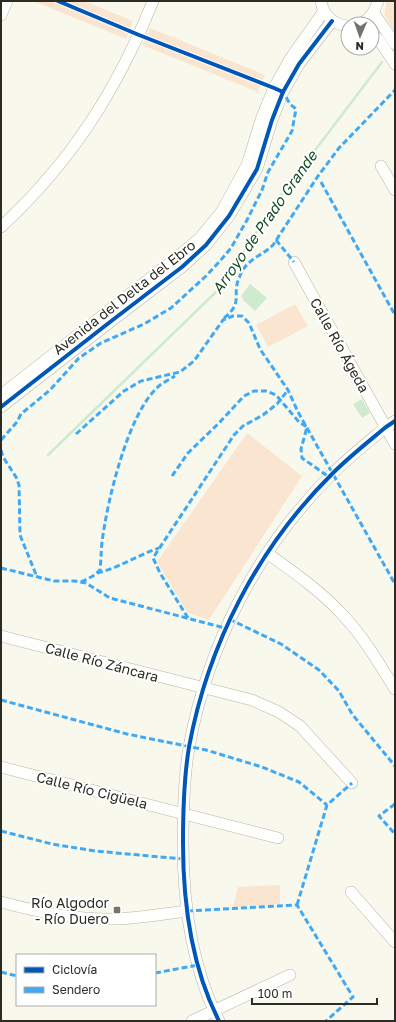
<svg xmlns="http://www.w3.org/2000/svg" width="396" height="1022" font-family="'Golos Text',sans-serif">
<rect width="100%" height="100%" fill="#f9f8ed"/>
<g fill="#fae5d0">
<polygon points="33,1 84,1 133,21 126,39"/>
<polygon points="387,1 395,1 395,33 384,14"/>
<polygon points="150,28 265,75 258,92 142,45"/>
<polygon points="295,304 308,326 268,347 256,325"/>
<polygon points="247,433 302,476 209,620 188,613 157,562"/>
<polygon points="280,885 280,904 233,907 238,887"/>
</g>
<g fill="#d0ead0">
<polygon points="250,284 267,298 255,311 244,301 241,296"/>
<polygon points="362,399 370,413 362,418 353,404"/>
</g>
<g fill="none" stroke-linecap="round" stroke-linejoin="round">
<polyline stroke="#d0ead0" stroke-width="2.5" points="48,455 219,289 281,195 382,62"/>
<defs>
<g id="minor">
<path d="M321 1C323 15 334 25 348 26"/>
<polyline points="374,13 395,44"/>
<polyline points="1,15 7,1"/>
<path d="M361 24C370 19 375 12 378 1"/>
<polyline points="372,33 379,40 395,64"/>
<polyline points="381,166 395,190"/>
<path d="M1 227C72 161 117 90 153 1"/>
<polyline points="294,262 395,444"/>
<polyline points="1,395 176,258 200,238 222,211 247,165 262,117 274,88 290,59 324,11"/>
<polyline points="1,407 110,322 182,267 206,245 229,216 257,169 272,120 283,92 299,64 332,21"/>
<path d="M267 553C292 571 318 589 339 611 362 634 378 662 395 689"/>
<polyline points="1,636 252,700 279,712 300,726 352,783"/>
<polyline points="1,767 278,838"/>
<polyline points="351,892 395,942"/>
<path d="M1 902C39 912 77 920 116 919 140 918 163 914 187 911"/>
<polyline points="192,1021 290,975"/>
<path d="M219 1021C191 966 183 904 183 843 183 813 184 777 189 747 208 644 258 547 333 473 349 457 368 442 386 427L395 421"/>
</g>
</defs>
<use href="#minor" stroke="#b5b4ac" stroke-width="12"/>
<use href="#minor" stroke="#fefefc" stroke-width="11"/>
<g stroke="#3fa9f5" stroke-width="3" stroke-dasharray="6 3" stroke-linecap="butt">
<polyline points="321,182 395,315"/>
<polyline points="276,240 294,262"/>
<path d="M224 318C228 315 232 311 234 307 238 300 235 292 237 285 237 281 240 277 241 273 249 258 262 256 273 245L318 176 339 148 395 90"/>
<polyline points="76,434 124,391 141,381 180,372 194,361 223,320 233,316 242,316 249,323 260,349 288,390 298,412 395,584"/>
<polyline points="1,440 17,422 21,414 50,390 79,358 101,343 144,324 171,308 206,276 220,261 231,248 247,220 262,190 268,172 292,131 296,109 290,104 283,92"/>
<polyline points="1,450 3,457 16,477 19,485 20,535 37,577"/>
<polyline points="172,476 188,453 219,423 244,396 254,391 266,391 276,395 299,422 307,427 301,449 302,458 329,477"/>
<polyline points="1,568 54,581 75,581 86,583 110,598 225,628"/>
<path d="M97 573C119 568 138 555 159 548"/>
<path d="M81 582 93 576 100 570C101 561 101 552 102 542 107 502 128 412 159 386 164 382 170 379 175 376"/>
<polyline points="188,618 160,573 153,558 234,435 243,426 263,415 277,404 288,390"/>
<polyline points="229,619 281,644 319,670 339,691 352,714 395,766"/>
<polyline points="1,700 127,734 206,750 262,767 299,782 327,805"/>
<polyline points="395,804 379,816 395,834"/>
<polyline points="1,831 52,844 95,851 183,859"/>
<polyline points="297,905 327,805 352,783"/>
<polyline points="187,911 297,905 353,997 326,1021"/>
<polyline points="1,972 17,976"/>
<polyline points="155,973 198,965"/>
</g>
<defs>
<g id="cycleway">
<polyline points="58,1 139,35 274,88 283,92"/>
<polyline points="1,407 110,322 182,267 206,245 229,216 257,169 272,120 283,92 299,64 332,21"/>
<path d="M219 1021C191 966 183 904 183 843 183 813 184 777 189 747 208 644 258 547 333 473 349 457 368 442 386 427L395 421"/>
</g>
</defs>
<use href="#cycleway" stroke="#fff" stroke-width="6"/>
<use href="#cycleway" stroke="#0057b8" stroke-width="4"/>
</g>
<rect fill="#74736a" stroke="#fff" stroke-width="1.5" x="113" y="906" width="8" height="8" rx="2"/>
<g text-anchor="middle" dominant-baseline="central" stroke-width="4" stroke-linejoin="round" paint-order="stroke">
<g font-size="14" fill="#2c2c24" stroke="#fff">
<text transform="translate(124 297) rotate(-38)">Avenida del Delta del Ebro</text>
<text transform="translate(340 345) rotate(61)">Calle Río Ágeda</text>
<text transform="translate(102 662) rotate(15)">Calle Río Záncara</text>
<text transform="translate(92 790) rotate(14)">Calle Río Cigüela</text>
</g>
<g font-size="14" fill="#2c2c24" stroke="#fff" text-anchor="end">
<text x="109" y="902">Río Algodor<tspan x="109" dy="16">- Río Duero</tspan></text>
</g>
<g font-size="15" font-style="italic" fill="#134c22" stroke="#fff">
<text transform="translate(264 222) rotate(-55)">Arroyo de Prado Grande</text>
</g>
</g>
<rect width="396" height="1022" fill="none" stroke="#2c2c24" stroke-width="4"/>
<rect x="16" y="954" width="140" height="52" fill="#ffffff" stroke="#ababa7"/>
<rect x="24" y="967" width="20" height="6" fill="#0057b8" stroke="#ababa7"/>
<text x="52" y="974" font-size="12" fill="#2c2c24">Ciclovía</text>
<rect x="24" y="987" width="20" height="6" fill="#3fa9f5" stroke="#ababa7"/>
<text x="52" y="994" font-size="12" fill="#2c2c24">Sendero</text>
<g transform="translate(360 36) rotate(182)"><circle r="19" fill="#ffffff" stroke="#ababa7"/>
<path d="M0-3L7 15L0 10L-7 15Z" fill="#74736a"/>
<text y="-6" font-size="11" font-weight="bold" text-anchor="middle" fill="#2c2c24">N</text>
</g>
<path d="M252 998v6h125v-6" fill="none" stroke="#2c2c24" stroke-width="2"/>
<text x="258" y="998" font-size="12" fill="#2c2c24" stroke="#ffffff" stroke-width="3" paint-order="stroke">100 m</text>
</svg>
